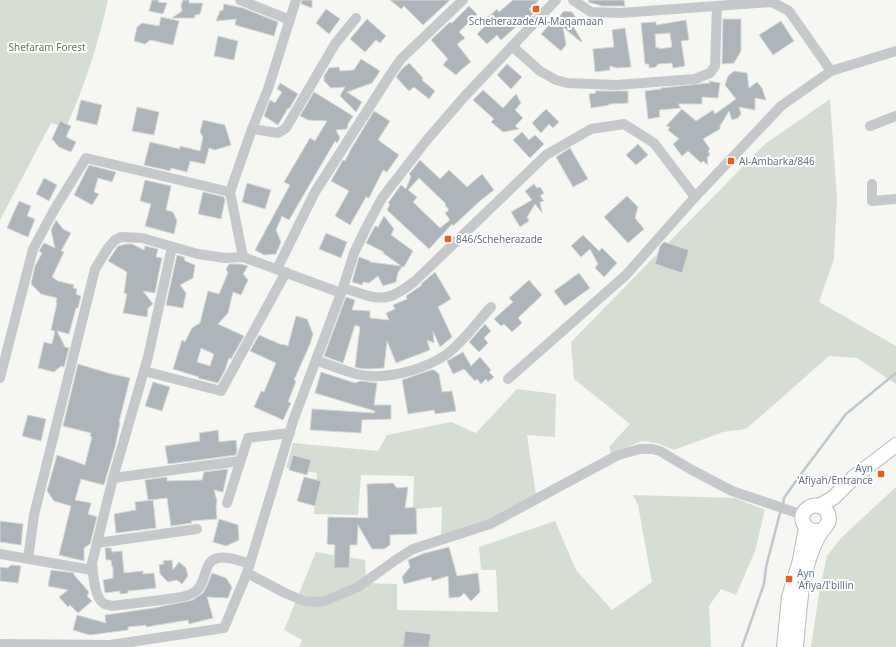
<svg xmlns="http://www.w3.org/2000/svg" width="896" height="647" font-family="'Noto Sans',sans-serif">
<rect width="100%" height="100%" fill="#f6f6f2"/>
<g fill="#d6ded3">
<path d="M0 0H108C98 44 85 86 66 127L51 123 0 220Z"/>
<polygon points="830,99 837,199 834,259 819,302 896,346 896,384 857,358 829,356 746,429 723,432 674,450 657,443 642,441 611,454 609,447 630,424 574,379 571,342 765,144"/>
<polygon points="517,389 556,394 555,437 527,435 536,495 523,505 441,541 442,507 413,509 414,476 361,475 358,515 314,514 317,473 286,468 293,443 378,451 387,435 451,422 476,433"/>
<polygon points="896,487 896,647 811,647 819,594 827,556 841,538"/>
<polygon points="633,495 735,498 765,510 755,551 736,595 721,589 709,606 711,647 299,647 302,640 284,630 316,552 365,560 366,583 397,584 397,610 498,612 496,570 481,570 479,547 555,521 576,570 612,610 652,582 638,505"/>
</g>
<g fill="none" stroke-linecap="round" stroke-linejoin="round">
<g stroke="#bec9ce" stroke-width="2.5">
<polyline points="783,505 784,498 798,478 846,414 896,373"/>
<polyline points="742,647 764,584 766,567 781,509"/>
</g>
</g>
<g fill="#adb5bb" stroke="#d7d7d5" fill-rule="evenodd">
<polygon points="152,0 159,0 158,2 167,3 163,14 149,11"/>
<polygon points="183,0 189,0 189,3 203,3 200,14 195,15 195,18 172,18 182,11 181,5"/>
<polygon points="302,0 312,0 312,8 301,4"/>
<polygon points="390,0 450,0 423,25 404,6 401,9"/>
<polygon points="513,0 539,0 529,9 533,14 519,26 518,25 501,40 497,35 487,44 477,34 487,24 484,21 497,9 499,12"/>
<polygon points="589,0 624,0 625,6 602,6 588,2"/>
<polygon points="224,4 243,8 278,22 274,36 235,25 236,19 216,21 220,11 223,10"/>
<polygon points="469,6 477,14 459,32 465,38 457,44 471,62 462,69 456,75 443,65 448,59 431,40 450,22 452,23"/>
<polygon points="326,9 340,19 329,34 316,23"/>
<polygon points="564,11 572,12 578,21 574,28 582,41 581,42 563,27 566,45 561,51 541,34 549,25 551,26"/>
<polygon points="161,17 179,21 173,45 150,40 145,44 134,41 137,27 142,23 159,26"/>
<polygon points="367,19 386,36 380,43 376,40 365,52 350,39"/>
<polygon points="723,19 741,19 741,51 734,63 722,64"/>
<path d="M686 20 689 40 681 41 685 66 673 68 672 63 658 64 656 67 649 68V64H645L641 23 656 22V25ZM670 33 672 47 659 49V47L656 48 655 34Z"/>
<polygon points="781,21 794,41 773,55 759,35"/>
<polygon points="625,28 631,67 617,68 610,66 610,70 595,72 593,49 614,47 612,30"/>
<polygon points="218,36 238,41 234,60 214,56"/>
<polygon points="361,59 380,71 372,83 347,92 362,102 356,112 340,96 345,87 331,88 324,81 324,76 329,68 339,67 340,71 354,70"/>
<polygon points="409,63 423,78 422,80 435,91 429,99 414,87 409,91 396,77 402,69"/>
<polygon points="507,64 522,77 511,89 497,75"/>
<polygon points="734,71 747,73 749,88 757,82 762,88 766,100 755,98 755,110 739,107 741,114 738,118 732,120 729,111 720,126 720,129 703,139 710,149 708,151 710,155 707,157 708,165 703,161 701,163 688,151 682,156 673,144 679,139 668,130 670,127 666,126 682,109 696,121 713,110 715,114 736,99 725,85 728,76"/>
<polygon points="709,81 720,83 718,98 702,97 702,104 678,104 681,108 659,110 660,117 648,119 645,91 661,89 661,88 710,83"/>
<polygon points="280,83 298,94 289,109 288,108 278,125 264,116 270,100 275,103 282,92 277,89"/>
<polygon points="483,90 503,108 516,94 521,103 515,110 523,118 515,126 519,129 503,132 491,122 494,119 473,100"/>
<polygon points="595,91 628,91 628,103 609,104 609,105 591,108 589,94 596,93"/>
<polygon points="314,92 353,116 348,124 347,129 336,130 340,138 337,143 335,141 289,220 282,216 276,230 281,242 276,254 264,255 255,250 290,185 284,182 310,138 315,141 327,121 308,120 300,116"/>
<polygon points="81,100 102,105 97,125 76,120"/>
<polygon points="137,107 159,112 154,135 132,131"/>
<polygon points="546,109 559,122 553,128 549,124 541,133 532,123"/>
<polygon points="374,111 390,121 378,140 399,155 387,172 383,170 369,198 366,197 350,225 335,216 349,191 331,181 343,160 345,161 351,149"/>
<polygon points="203,120 225,125 231,145 215,150 209,148 205,164 190,161 187,172 171,168 170,171 144,165 150,142 180,149 180,146 200,151 203,137 200,132"/>
<polygon points="60,121 71,126 66,137 76,142 71,152 59,147 52,139"/>
<polygon points="522,132 529,140 535,135 544,144 530,158 513,140"/>
<polygon points="638,144 648,155 636,165 626,155"/>
<polygon points="570,148 588,179 573,187 556,157"/>
<path d="M420 160 440 179 449 170 467 187 482 174 494 190 481 200 453 226 452 224 429 249 387 210 390 204 388 203 401 185 406 189 411 176 409 174ZM419 178 446 204 445 205 449 210 445 213 450 220 440 228 413 202 417 197 408 190Z"/>
<polygon points="89,165 116,172 112,182 98,178 94,192 99,194 92,205 74,195"/>
<polygon points="44,178 57,185 49,201 36,194"/>
<polygon points="145,180 171,186 166,210 173,212 177,221 174,234 145,226 151,204 140,201"/>
<polygon points="247,183 271,190 265,209 242,202"/>
<polygon points="534,184 537,188 540,187 544,193 540,196 544,201 540,202 542,213 535,204 527,217 529,221 520,227 511,212 532,200 525,191"/>
<polygon points="203,192 224,197 225,200 221,219 198,214"/>
<polygon points="627,196 638,207 635,218 644,229 628,243 604,217"/>
<polygon points="19,201 31,206 27,216 35,219 28,237 7,228"/>
<polygon points="384,216 394,229 391,235 413,251 404,267 403,266 398,272 396,282 383,286 378,276 369,283 363,282 362,285 352,282 359,257 370,261 370,262 401,266 383,253 384,252 366,243 375,226 378,227"/>
<polygon points="56,220 63,229 71,233 61,251 64,252 52,277 58,281 74,285 73,288 77,289 76,294 81,296 78,308 76,308 69,334 57,331 65,347 69,348 64,367 61,366 54,372 38,368 44,342 52,344 55,331 51,330 57,303 56,303 57,298 41,294 31,284 35,266 42,253 39,251 44,243 55,248 51,230"/>
<polygon points="326,233 347,242 341,258 319,249"/>
<polygon points="583,235 599,251 602,248 617,263 604,277 595,268 598,264 590,249 581,257 571,246"/>
<polygon points="664,242 689,250 682,273 655,264 660,246"/>
<polygon points="126,244 132,244 144,250 145,246 158,249 156,257 162,258 158,277 155,293 143,291 153,304 148,308 147,317 123,313 127,294 124,293 127,272 108,261 118,246"/>
<polygon points="177,255 184,257 185,261 195,265 193,278 180,285 186,293 183,308 166,305"/>
<path d="M229 264H240L248 266 243 274 248 280 241 295 233 292 228 313 218 324 244 336 231 359 229 358 225 370 218 383 198 378 199 377 173 369 182 340 185 342 192 328 200 323 208 291 219 294 228 273 226 269ZM201 348 214 354 210 366 197 362Z"/>
<polygon points="435,272 451,299 438,307 452,337 440,347 433,331 434,343 427,340 430,350 396,363 387,341 384,368 368,369 358,368 355,367 360,327 355,325 343,363 324,356 346,297 355,300 352,310 370,311 370,318 389,320 386,313 395,309 393,305 407,299 406,296 422,285 421,284"/>
<polygon points="579,273 590,288 565,306 554,291"/>
<polygon points="529,280 542,295 518,318 522,323 512,332 504,324 501,326 494,319 513,302 509,298"/>
<polygon points="296,316 307,319 313,334 310,344 294,380 296,381 288,402 291,403 283,420 254,407 261,391 264,392 276,363 250,351 259,335 282,345 282,344 288,346"/>
<polygon points="485,324 491,331 484,338 488,343 479,352 469,342"/>
<polygon points="463,352 471,366 480,357 491,370 489,372 494,377 488,382 486,379 481,384 477,379 475,381 464,369 453,374 447,361"/>
<polygon points="78,364 108,373 130,378 119,422 120,423 115,447 104,485 81,479 75,500 91,503 88,514 97,517 90,544 84,548 84,561 59,555 71,506 54,501 47,491 57,455 85,465 92,437 90,436 91,433 63,426"/>
<polygon points="431,370 434,370 439,374 442,392 452,391 456,411 435,414 434,410 408,414 402,380"/>
<polygon points="321,372 355,383 361,381 377,383 374,405 391,405 391,419 362,420 361,433 310,430 312,409 374,413 375,411 315,393"/>
<polygon points="153,382 170,387 162,411 145,406"/>
<polygon points="28,415 46,419 41,441 22,436"/>
<polygon points="218,430 219,442 236,440 237,450 236,455 168,464 165,446 200,441 199,433"/>
<polygon points="293,455 311,460 307,475 289,470"/>
<polygon points="228,469 223,492 214,490 217,501 216,506 217,519 191,521 192,523 171,526 167,498 148,500 145,480 167,477 167,481 202,480 204,472"/>
<polygon points="304,477 321,481 315,506 297,501"/>
<polygon points="393,483 397,488 408,487 405,508 416,507 417,534 390,535 390,545 384,549 372,549 358,525 357,545 350,545 349,568 334,568 335,545 327,544 328,517 368,518 367,484"/>
<polygon points="153,500 156,528 116,533 114,514 136,510 135,502"/>
<polygon points="219,519 238,525 239,540 226,546 213,542"/>
<polygon points="0,521 23,524 21,545 0,542"/>
<polygon points="449,547 457,576 478,573 480,592 471,601 464,593 460,597 449,598 448,576 432,581 431,577 404,584 402,577 410,567 408,560 425,553"/>
<polygon points="105,548 111,548 112,552 122,551 124,573 143,571 143,574 154,573 156,588 128,591 128,593 120,594 120,591 105,593 103,580 113,578 113,567 112,567 111,560 106,560"/>
<polygon points="172,560 173,570 179,562 186,568 188,576 182,584 177,580 168,582 160,574 159,565 164,564 163,561"/>
<polygon points="11,565 21,566 18,583 0,581 0,567 8,568"/>
<polygon points="51,570 74,573 74,575 89,592 87,596 92,601 78,613 70,605 68,607 59,597 68,590 48,586"/>
<polygon points="212,573 226,578 232,587 228,598 207,597 213,618 189,624 188,620 146,627 146,625 128,627 128,630 90,635 73,630 77,615 106,623 105,615 154,608 193,600 203,593 207,586"/>
<polygon points="405,631 431,634 429,647 403,647"/>
</g>
<g fill="none" stroke-linecap="round" stroke-linejoin="round">
<defs>
<g id="secondary">
<polyline points="819,506 833,498 854,477 896,445"/>
<polyline points="784,647 789,597 800,560 806,528"/>
<path d="M796 647C799 616 800 583 811 553 814 546 817 537 822 531 825 526 829 525 829 518 828 508 817 502 808 508 795 517 806 535 822 530"/>
</g>
</defs>
<use href="#secondary" stroke="#b7bcc1" stroke-width="16"/>
<g stroke="#c5c9cc" stroke-width="10">
<polyline points="240,0 290,20"/>
<polyline points="573,0 591,12 620,13 772,2 789,11 831,71"/>
<polyline points="512,46 540,71 556,80 567,83 616,85 695,79 710,73 715,66 717,6"/>
<polyline points="870,126 896,116"/>
<polyline points="252,129 278,133 286,128 335,44 356,18"/>
<polyline points="872,184 872,201 896,199"/>
<path d="M172 247 148 357 113 478 92 563C93 573 94 596 103 603 106 605 109 605 112 606 129 604 145 602 161 600 171 598 182 598 191 594 212 585 197 553 229 558 236 559 243 562 250 564"/>
<polyline points="243,257 230,192 252,129 268,89 296,0"/>
<polyline points="277,269 315,192 390,75 401,59 463,0"/>
<path d="M343 288C378 299 385 305 415 281L546 155 591 129 624 124 654 143 695 197"/>
<path d="M316 360C329 365 343 370 356 374 384 381 424 370 447 354 462 343 478 321 491 307"/>
<polyline points="144,371 221,391 286,272"/>
<polyline points="0,378 33,249 54,210 86,158 230,192"/>
<polyline points="508,379 626,275 695,197 781,106 831,71 896,51"/>
<polyline points="113,478 240,461"/>
<polyline points="227,503 248,438 290,433"/>
<polyline points="97,543 197,529"/>
<polyline points="0,554 92,570"/>
<polyline points="28,559 34,515 95,269 108,248 115,240 121,237 142,238 198,254 225,258 243,257 341,293"/>
<polyline points="247,573 285,593 304,601 315,602 325,601 358,587 397,559 413,549 490,524 618,455 640,449 652,449 660,451 690,469 732,491 803,515"/>
<polyline points="0,644 110,645 224,628 247,573 293,421 343,288 354,253 367,226 382,198 426,141 464,97 556,0"/>
</g>
<use href="#secondary" stroke="#fff" stroke-width="14"/>
</g>
<g fill="#ef5c1a" stroke="#fff" stroke-width="1.5">
<rect x="532" y="5" width="8" height="8" rx="2"/>
<rect x="727" y="157" width="8" height="8" rx="2"/>
<rect x="444" y="235" width="8" height="8" rx="2"/>
<rect x="877" y="470" width="8" height="8" rx="2"/>
<rect x="785" y="575" width="8" height="8" rx="2"/>
</g>
<g text-anchor="middle" dominant-baseline="central" stroke-width="4" stroke-linejoin="round" paint-order="stroke">
<g font-size="10" fill="#637385" stroke="#fff" text-anchor="start">
<text x="536" y="21" text-anchor="middle">Scheherazade/Al-Maqamaan</text>
<text x="739" y="161">Al-Ambarka/846</text>
<text x="456" y="239">846/Scheherazade</text>
<text x="873" y="468" text-anchor="end">Ayn<tspan x="873" dy="12">‘Afiyah/Entrance</tspan></text>
<text x="797" y="573">Ayn<tspan x="797" dy="12">'Afiya/I'billin</tspan></text>
</g>
<g font-size="10" fill="#657c62" stroke="#fff">
<text x="47" y="47">Shefaram Forest</text>
</g>
</g>
</svg>
